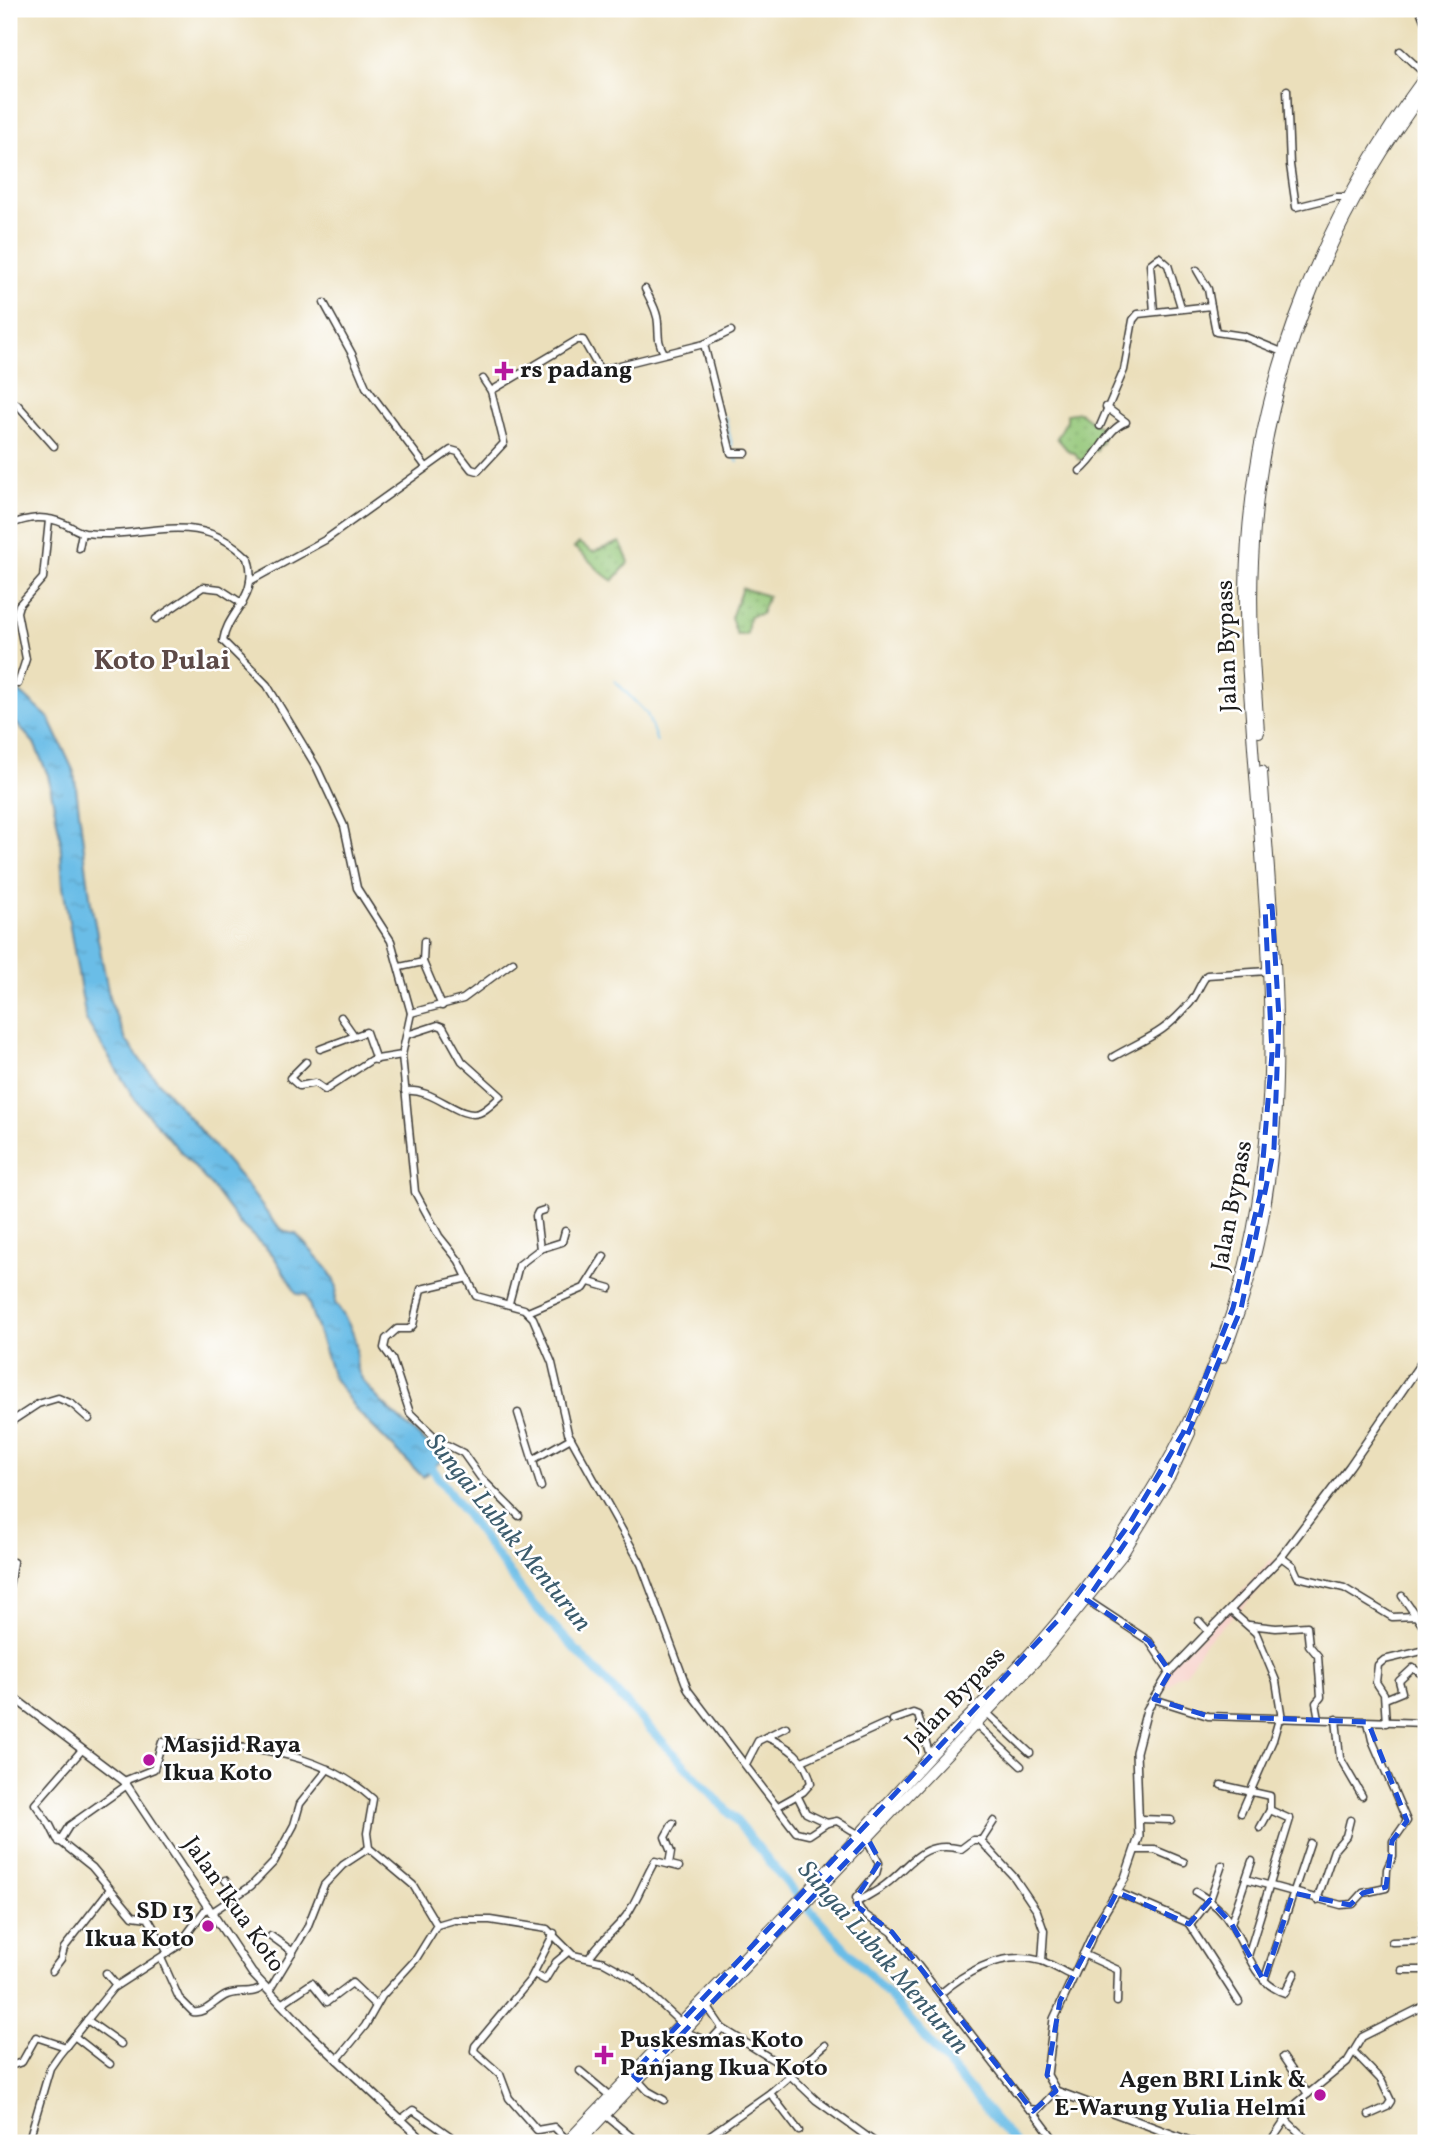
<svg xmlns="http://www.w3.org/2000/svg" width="1435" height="2152" font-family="Vollkorn,serif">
<defs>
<pattern id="grass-dots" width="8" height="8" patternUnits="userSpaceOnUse" patternTransform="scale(1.75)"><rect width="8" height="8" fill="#93c677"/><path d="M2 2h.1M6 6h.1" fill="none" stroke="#7eaa66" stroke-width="1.8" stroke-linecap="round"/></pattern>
<pattern id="water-ripples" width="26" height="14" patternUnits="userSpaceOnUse" patternTransform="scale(1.75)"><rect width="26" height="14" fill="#6bbde7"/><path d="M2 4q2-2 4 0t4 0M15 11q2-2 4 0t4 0" fill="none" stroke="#5ca2c6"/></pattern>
</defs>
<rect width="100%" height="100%" fill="#fff"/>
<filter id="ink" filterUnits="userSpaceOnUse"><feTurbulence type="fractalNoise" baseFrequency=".0143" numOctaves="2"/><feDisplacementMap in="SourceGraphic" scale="14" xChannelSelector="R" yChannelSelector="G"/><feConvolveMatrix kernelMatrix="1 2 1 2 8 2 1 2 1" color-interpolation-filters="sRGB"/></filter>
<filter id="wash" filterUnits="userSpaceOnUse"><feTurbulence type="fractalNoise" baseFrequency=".00686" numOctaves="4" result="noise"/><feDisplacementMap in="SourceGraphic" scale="28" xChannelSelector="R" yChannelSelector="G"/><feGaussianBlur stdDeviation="1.57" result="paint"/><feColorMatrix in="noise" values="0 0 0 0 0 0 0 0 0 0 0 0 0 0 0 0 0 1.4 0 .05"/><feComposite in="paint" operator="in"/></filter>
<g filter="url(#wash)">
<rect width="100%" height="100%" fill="#ebdfbb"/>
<polygon fill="#f7d0c9" points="1272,1559 1279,1568 1245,1605 1204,1643 1185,1674 1177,1676 1166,1688 1159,1686 1162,1676 1179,1656 1201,1637"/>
<g fill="url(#grass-dots)" stroke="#58714a" stroke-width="2">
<polygon points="1079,412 1102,429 1102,443 1098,445 1097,451 1087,451 1084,460 1078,459 1075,453 1069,452 1057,438 1067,420 1067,414"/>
<path d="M620 542 629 562 613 581C597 572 589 557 574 548L579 543 593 552Z"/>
<polygon points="742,588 768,596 761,614 749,616 747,635 737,635 731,618"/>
</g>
<path fill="url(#water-ripples)" stroke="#446c82" stroke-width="2" d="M9 682 49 718 74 772 91 903 110 1001 126 1040 144 1065 242 1179 273 1221 285 1232 296 1234 328 1269 337 1287 335 1303C344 1315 355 1331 356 1347 357 1357 354 1363 359 1373 370 1398 422 1438 444 1458L423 1477 357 1411 333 1377 306 1295 297 1294 273 1255 239 1223 212 1187 136 1101 86 1020 63 887 60 836 48 775 34 743 9 715Z"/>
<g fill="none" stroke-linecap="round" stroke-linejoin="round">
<g stroke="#6bbde7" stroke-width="2">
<polyline points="725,416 732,446"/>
<polyline points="734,455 738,462"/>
<polyline points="615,681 647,714 657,742"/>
</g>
<polyline stroke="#6bbde7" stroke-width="9" points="425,1459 529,1600 734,1818 800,1899 899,2007 1015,2143"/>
</g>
</g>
<g filter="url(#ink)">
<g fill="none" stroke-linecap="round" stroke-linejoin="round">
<defs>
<g id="minor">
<polyline points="1400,51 1426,75"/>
<polyline points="1287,90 1290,165 1296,207 1336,197 1347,197"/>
<polyline points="1197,270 1208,289 1211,306"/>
<path d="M645 289C650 299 658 312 658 324 659 335 657 341 664 353"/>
<polyline points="324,303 352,354 366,387 426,467"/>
<polyline points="1154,311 1150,264 1159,257 1168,265 1181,307"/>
<polyline points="704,344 731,453 746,453"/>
<polyline points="483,379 491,391"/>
<polyline points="9,406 17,404 54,446"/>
<polyline points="1100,426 1124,370 1133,320 1138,314 1211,306 1216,332 1243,336 1282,352"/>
<path d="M1080 471C1098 458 1107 428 1126 422L1106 407"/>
<path d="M9 525C29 517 44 515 65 524 72 527 78 532 85 533 146 540 196 506 248 558 260 598 227 611 223 641L267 685 317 768 344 826 357 888 391 941 411 1013 402 1055 415 1192 439 1236 459 1261 476 1296 524 1309 533 1318 552 1363 568 1433 641 1564 688 1690 796 1832 809 1835 827 1823 837 1821 858 1834"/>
<polyline points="79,548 82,533"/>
<polyline points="250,581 325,540 451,450 458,452 471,469 478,471 504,443 491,391 577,340 583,340 600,370 704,344 731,331"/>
<polyline points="156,619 203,587 220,589 243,604"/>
<polyline points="18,684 26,659 17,612 19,605 43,578 49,520"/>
<polyline points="423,962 424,941"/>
<polyline points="400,967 423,962 442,1006"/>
<polyline points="411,1013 463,999 513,962"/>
<polyline points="341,1017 353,1034"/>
<polyline points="320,1049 366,1032 376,1060"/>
<path d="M1113 1057C1146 1038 1163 1035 1190 1003 1197 995 1200 983 1207 975L1268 971"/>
<polyline points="306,1062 290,1078 299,1086 315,1083 325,1090 371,1060 402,1055"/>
<path d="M405 1091C433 1087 459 1120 479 1113 487 1110 495 1101 501 1096L462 1061 443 1027 438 1025 407 1035"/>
<polyline points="540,1249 562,1242 565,1231"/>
<polyline points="468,1278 421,1289 413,1325 409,1329 397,1329 386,1339 384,1348 392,1359 410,1413 439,1441 463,1453 480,1477 519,1516"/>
<polyline points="589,1282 610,1288"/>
<polyline points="509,1303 519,1265 540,1249 536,1216 538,1212 544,1210"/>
<polyline points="528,1312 584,1288 604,1256"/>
<polyline points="518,1413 541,1487"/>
<polyline points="9,1423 38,1404 58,1398 72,1404 89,1419"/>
<polyline points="534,1459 571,1438"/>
<polyline points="1281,1557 1293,1566 1298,1577 1344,1588 1392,1617 1416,1616 1426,1631"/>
<polyline points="9,1587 13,1562"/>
<polyline points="1402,1596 1416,1616"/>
<polyline points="1087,1600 1149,1641 1170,1672"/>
<polyline points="1231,1611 1256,1633 1276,1681 1282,1719"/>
<polyline points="1199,1621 1209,1632"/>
<polyline points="1249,1625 1276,1628 1307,1626 1309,1645 1318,1656 1321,1697 1316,1703 1319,1719"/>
<polyline points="1154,1699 1208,1716 1426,1723"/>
<polyline points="1385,1699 1402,1692 1399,1681 1413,1668 1420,1673"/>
<polyline points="986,1712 1030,1753"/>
<polyline points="1336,1719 1340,1758 1362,1796"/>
<polyline points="893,1720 913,1713 918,1715 930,1756"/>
<polyline points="1386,1723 1384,1694 1376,1682 1378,1665 1384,1660 1426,1650"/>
<polyline points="976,1724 1021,1766"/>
<path d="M766 1737C788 1746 806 1758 811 1783L803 1792 778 1806"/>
<polyline points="81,1751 35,1804 50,1825 57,1839 92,1867 133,1916 148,1918 168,1953"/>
<polyline points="802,1761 886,1723"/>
<polyline points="746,1764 758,1741 786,1727"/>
<path d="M124 1781 154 1769 162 1742C236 1746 315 1746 373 1799L367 1833 369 1848 413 1885 437 1925 454 1920H490L547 1929 573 1955 604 1962 633 1978 681 2023"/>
<polyline points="1221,1785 1270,1796 1270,1810 1290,1819 1248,1956"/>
<polyline points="797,1795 806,1813 827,1823"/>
<polyline points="1241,1813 1273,1740 1279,1719"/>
<polyline points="1140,1819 1171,1820"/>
<polyline points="1260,1828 1270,1810"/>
<path d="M867 1841 879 1863 876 1874 856 1898C858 1917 879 1922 892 1932L1029 2109 1038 2110 1056 2091"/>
<polyline points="981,1841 994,1821"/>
<polyline points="59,1842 69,1826 127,1785"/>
<polyline points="1135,1850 1155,1850 1184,1862"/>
<polyline points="669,1864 671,1852 665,1837 673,1823"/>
<polyline points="1246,1879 1341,1905 1353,1904 1363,1893 1386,1888 1387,1869 1393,1856 1393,1841 1407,1821 1372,1740 1368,1722"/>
<polyline points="225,1880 236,1894"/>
<polyline points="1117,1892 1191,1924 1210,1900 1222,1865"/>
<path d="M1196 1892C1210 1900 1224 1912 1232 1926 1248 1951 1254 1983 1285 1993L1295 1973"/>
<polyline points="1317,1900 1334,1850 1346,1836 1350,1820"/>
<path d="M856 1903C865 1897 876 1892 885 1885 913 1864 920 1840 961 1849L973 1840H980L1014 1877 1037 1911 1044 1931 1042 1961"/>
<polyline points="212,1912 251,1886 274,1862 294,1825 300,1804 328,1769"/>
<polyline points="1426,1912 1423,1927 1426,1951"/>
<polyline points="1231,1923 1252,1861"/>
<polyline points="1189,1924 1239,2002"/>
<polyline points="554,1933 530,1980 475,2046 474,2051 500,2074 509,2098 537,2130 554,2127 568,2141"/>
<polyline points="271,1936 293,1952"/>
<polyline points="1392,1942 1423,1941"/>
<polyline points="1083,1954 1118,1970 1117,2002"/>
<path d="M161 1958 179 1998 193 2012C206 2014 215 2000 227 1995 240 1990 254 1996 264 1986"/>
<path d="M589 1958C599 1941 614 1932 626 1916 638 1899 644 1879 655 1861L679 1867"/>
<polyline points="1402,1970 1426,1970"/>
<polyline points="52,1971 61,1959 64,1948 110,1889"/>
<polyline points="106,1973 116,1985"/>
<polyline points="534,1974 545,1980 556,1962 568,1952"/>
<polyline points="1264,1981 1310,1843"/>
<polyline points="269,1991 307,1928 324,1885 343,1865 369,1848"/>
<path d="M940 1994C968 1970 1003 1950 1042 1961 1052 1965 1062 1971 1072 1976"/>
<polyline points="281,2004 312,1983 327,2002 352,1983 375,2005"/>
<polyline points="707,2006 722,2028 775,2061 816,2100 876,2143"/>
<polyline points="87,2020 121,2044"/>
<polyline points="684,2031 709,2042 722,2028"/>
<polyline points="74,2036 110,2064"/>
<polyline points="1354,2052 1381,2080 1391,2101 1387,2107 1369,2115"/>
<polyline points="1283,2057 1308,2094"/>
<polyline points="337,2060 365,2026 382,1996 416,1959 437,1925"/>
<polyline points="10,2066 22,2062 36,2037 66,2047"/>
<polyline points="580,2071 610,2096"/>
<polyline points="636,2078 648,2091 664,2100"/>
<polyline points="770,2093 799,2131"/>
<polyline points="1033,2111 1057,2143"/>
<polyline points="605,2115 639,2143"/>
<polyline points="1285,2119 1310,2143"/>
<polyline points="400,2120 413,2110 460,2143"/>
<polyline points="28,2143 50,2068 59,2055 113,1988 178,1946 208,1906"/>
<polyline points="699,2143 770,2093 825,2045"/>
<polyline points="1270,2143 1297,2103 1347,2062 1362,2037 1426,2005"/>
</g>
<g id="tertiary">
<polyline points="1420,9 1426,24"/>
<polyline points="9,1694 124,1781 252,1973 308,2032 426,2143"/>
<polyline points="1195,2143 1056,2091 1047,2075 1054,2019 1098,1923 1125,1878 1139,1837 1136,1752 1147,1710 1170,1672 1281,1557 1350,1466 1426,1356"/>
</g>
<g id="trunk">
<path d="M1259 732C1255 675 1250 619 1253 562 1259 390 1324 226 1426 89"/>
<path d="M1222 1358C1303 1163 1275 975 1262 771"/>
<path d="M566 2143C650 2054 736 1967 820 1878 857 1838 893 1796 931 1755 964 1721 998 1688 1030 1653 1120 1553 1193 1437 1233 1308 1292 1117 1265 928 1252 733 1249 685 1244 638 1245 591 1247 402 1315 225 1426 75"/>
<polyline points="578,2143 1040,1656 1122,1555 1170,1476 1190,1433"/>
</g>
</defs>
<use href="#minor" stroke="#3b3934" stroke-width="9"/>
<use href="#tertiary" stroke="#3b3934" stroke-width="10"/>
<use href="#trunk" stroke="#3b3934" stroke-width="12"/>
<use href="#minor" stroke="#fff" stroke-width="6"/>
<use href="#tertiary" stroke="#fff" stroke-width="7"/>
<use href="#trunk" stroke="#fff" stroke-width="10"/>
</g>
</g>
<path fill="none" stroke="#1d4ed8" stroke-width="5" stroke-dasharray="14 9" stroke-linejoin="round" d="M1272 906 1279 1018 1274 1148 1241 1309 1170 1476 1087 1600 1149 1641 1170 1672 1154 1699 1208 1716 1368 1722 1407 1821 1392 1841 1386 1887 1363 1893 1350 1905 1293 1893 1264 1981 1231 1923 1210 1900 1189 1924 1117 1892 1060 2001 1047 2075 1056 2091 1033 2111 892 1932 858 1907 856 1898 880 1861 868 1839 638 2080 632 2074 1059 1619 1128 1526 1183 1433 1233 1308 1260 1195 1272 1054 1265 907Z"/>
<g fill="#b5179e" stroke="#fff" stroke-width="2.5">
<path d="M500.5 360.5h7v7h7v7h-7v7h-7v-7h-7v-7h7z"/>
<circle cx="149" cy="1760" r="7"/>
<circle cx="208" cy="1926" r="7"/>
<path d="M600.5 2044.5h7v7h7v7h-7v7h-7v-7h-7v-7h7z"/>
<circle cx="1320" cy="2095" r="7"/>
</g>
<g text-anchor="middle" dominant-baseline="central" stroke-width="5" stroke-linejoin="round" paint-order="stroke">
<g font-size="24" font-weight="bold" fill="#1c1c1c" stroke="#fff" text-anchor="start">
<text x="520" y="371">rs padang</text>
<text x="163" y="1746">Masjid Raya<tspan x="163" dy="28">Ikua Koto</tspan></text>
<text x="194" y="1912" text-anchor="end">SD 13<tspan x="194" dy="28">Ikua Koto</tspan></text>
<text x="620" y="2041">Puskesmas Koto<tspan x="620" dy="28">Panjang Ikua Koto</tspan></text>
<text x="1306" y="2081" text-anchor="end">Agen BRI Link &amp;<tspan x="1306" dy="28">E-Warung Yulia Helmi</tspan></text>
</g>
<g font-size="24" fill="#1c1c1c" stroke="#fff">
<text transform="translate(1228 646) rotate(-92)">Jalan Bypass</text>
<text transform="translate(1233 1206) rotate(-79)">Jalan Bypass</text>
<text transform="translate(956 1699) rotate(-46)">Jalan Bypass</text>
<text transform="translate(233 1905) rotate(55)">Jalan Ikua Koto</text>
</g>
<g font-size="26" font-style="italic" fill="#3c5c6d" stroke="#fff">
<text transform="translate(508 1533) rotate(51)">Sungai Lubuk Menturun</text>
<text transform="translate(883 1958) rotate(49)">Sungai Lubuk Menturun</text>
</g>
<g font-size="28" font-weight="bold" fill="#5d4a47" stroke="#fff">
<text x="162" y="661">Koto Pulai</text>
</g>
</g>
<rect width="1435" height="2152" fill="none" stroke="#fff" stroke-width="35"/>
</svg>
